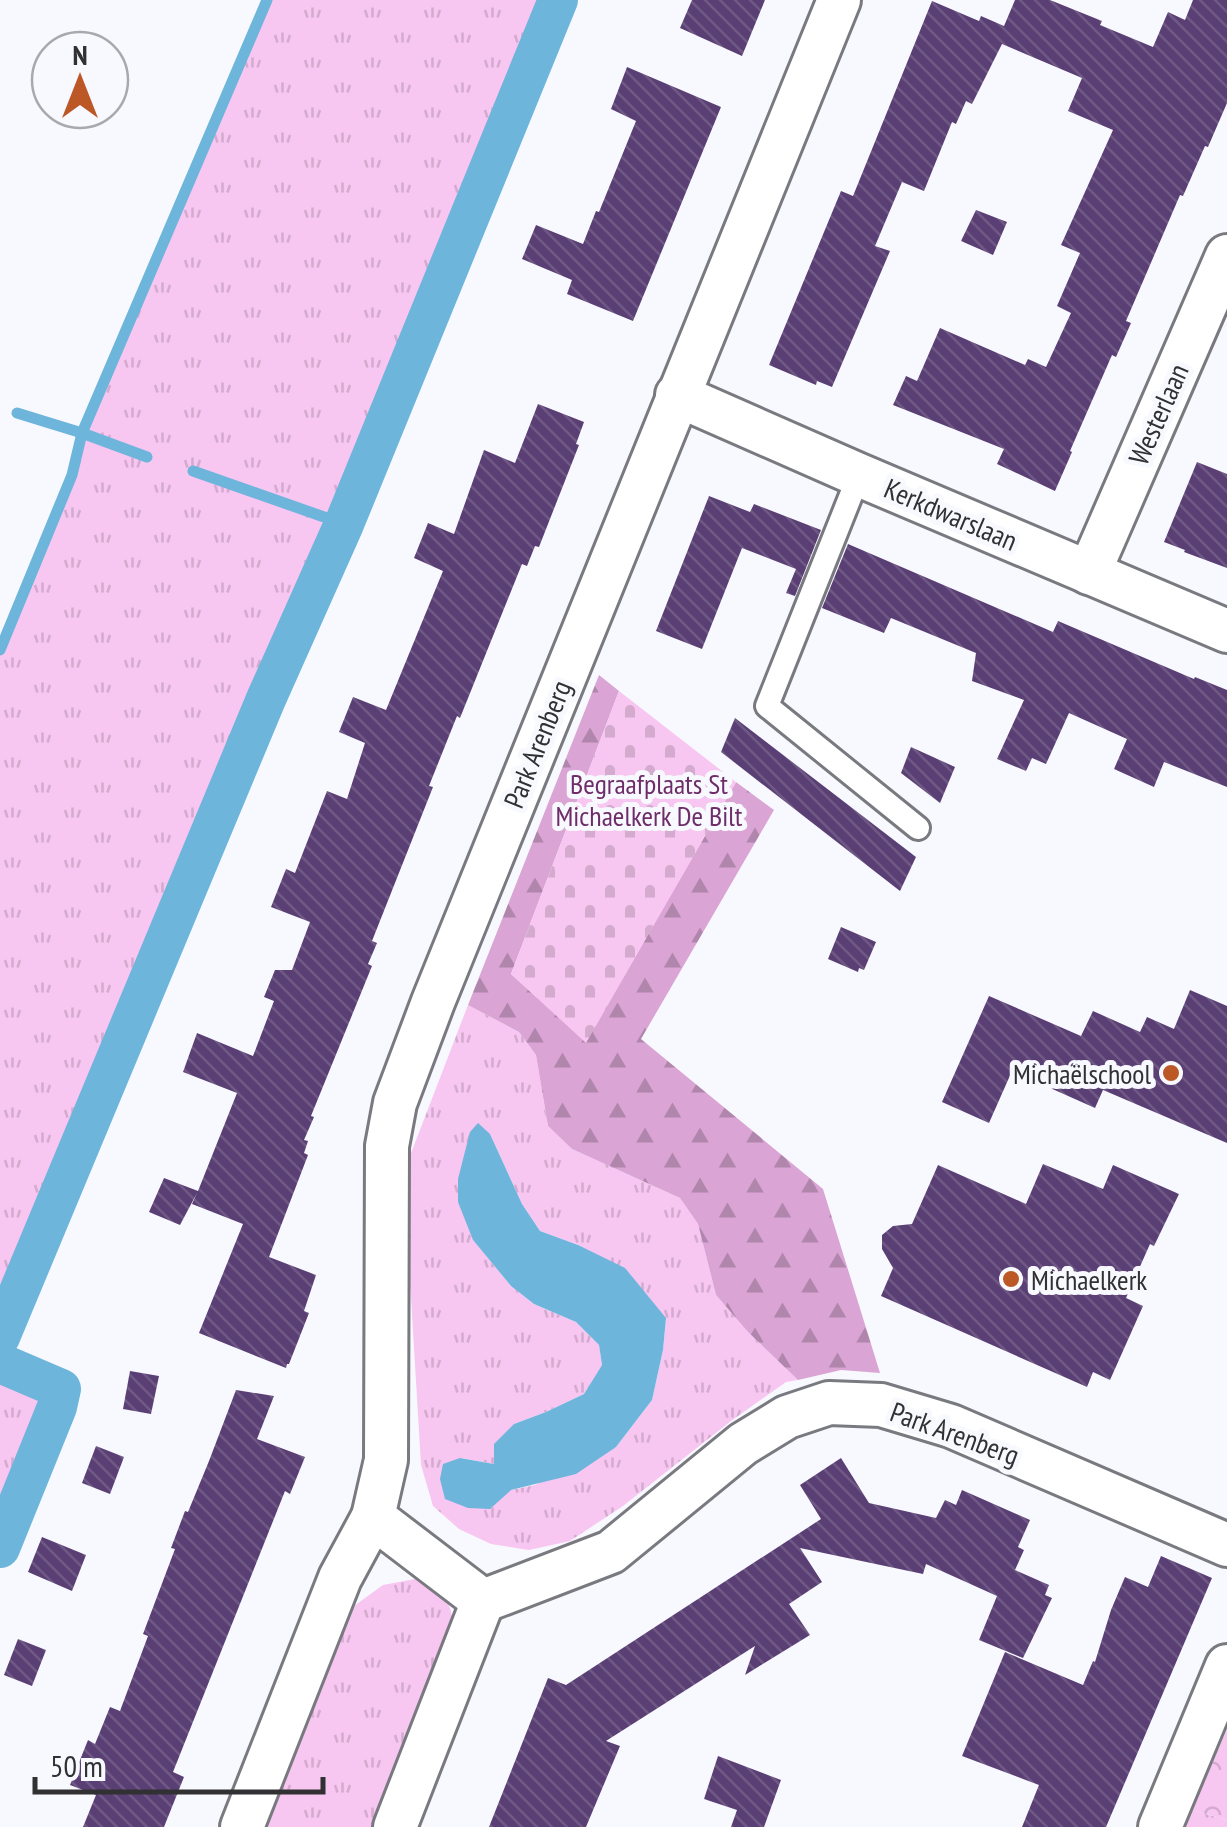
<svg xmlns="http://www.w3.org/2000/svg" width="1227" height="1827" font-family="'PT Sans Narrow',sans-serif">
<defs>
<pattern id="grass-tufts" width="24" height="20" patternUnits="userSpaceOnUse" patternTransform="scale(2.5)"><rect width="24" height="20" fill="#f7c6f1"/><path d="M3 7l-1-3M5 7V3M7 7l1-3M15 17l-1-3M17 17v-4M19 17l1-3" fill="none" stroke="#d4abcf"/></pattern>
<pattern id="forest-firs" width="22" height="20" patternUnits="userSpaceOnUse" patternTransform="scale(2.5)"><rect width="22" height="20" fill="#daa4d4"/><path d="M5 1l3.5 6h-7zM16 11l3.5 6h-7z" fill="#b186ad"/></pattern>
<pattern id="cemetery-stones" width="16" height="16" patternUnits="userSpaceOnUse" patternTransform="scale(2.5)"><rect width="16" height="16" fill="#f7c6f1"/><path d="M2 7V4a2 2 0 0 1 4 0v3zM10 15v-3a2 2 0 0 1 4 0v3z" fill="#d4abcf"/></pattern>
<pattern id="park-crowns" width="20" height="18" patternUnits="userSpaceOnUse" patternTransform="scale(2.5)"><rect width="20" height="18" fill="#f7c6f1"/><path d="M2 6a3 3 0 1 1 6 0M12 15a3 3 0 1 1 6 0" fill="none" stroke="#d4abcf"/></pattern>
<pattern id="building-back-hatch" width="6" height="6" patternUnits="userSpaceOnUse" patternTransform="scale(2.5)"><rect width="6" height="6" fill="#5a3f75"/><path d="M-1 5l2 2M0 0l6 6M5-1l2 2" fill="none" stroke="#6f5984"/></pattern>
</defs>
<rect width="100%" height="100%" fill="#f8f9fe"/>
<g fill="url(#grass-tufts)" fill-rule="evenodd">
<polygon points="270,0 563,0 8,1357 49,1396 0,1512 0,638"/>
<path d="M468 1005 519 1032 536 1055 548 1126 572 1149 680 1198 698 1224 716 1295 748 1332 798 1380 786 1382 731 1421 623 1506 570 1541 529 1550 491 1544 459 1529 433 1506 421 1465 405 1196 408 1161ZM490 1134 522 1204 540 1231 578 1245 666 1319 663 1350 652 1400 616 1447 535 1485 511 1490 461 1458 494 1464 514 1424 546 1412 584 1394 602 1365 599 1345 576 1322 534 1304 511 1286 473 1240 458 1179Z"/>
<path d="M415 1579C450 1601 455 1600 451 1643L382 1827H262L354 1606 383 1585Z"/>
<polygon points="1192,1810 1227,1820 1227,1827 1185,1827"/>
</g>
<polygon fill="url(#forest-firs)" points="599,675 619,691 511,974 586,1042 736,782 774,810 641,1039 823,1189 880,1373 841,1370 798,1380 748,1332 716,1295 698,1224 680,1198 572,1149 548,1126 536,1055 519,1032 468,1005"/>
<polygon fill="url(#cemetery-stones)" points="619,691 736,782 586,1043 511,974"/>
<polygon fill="url(#park-crowns)" points="1227,1729 1227,1820 1192,1810"/>
<polygon fill="#6db5db" points="478,1123 490,1134 522,1204 540,1231 578,1245 625,1268 666,1318 663,1350 652,1400 616,1447 576,1474 511,1490 490,1509 468,1508 445,1499 440,1479 443,1464 460,1458 494,1464 494,1444 514,1424 546,1412 584,1394 602,1365 599,1345 576,1322 534,1304 511,1286 473,1240 458,1202 458,1179 470,1132"/>
<g fill="none" stroke-linecap="round" stroke-linejoin="round">
<g stroke="#6db5db" stroke-width="11">
<polyline points="17,413 82,433 147,457"/>
<polyline points="193,471 344,524"/>
<polyline points="0,650 72,475 82,433 267,0"/>
</g>
<g stroke="#6db5db" stroke-width="40">
<polyline points="0,1337 266,699 344,524 558,0"/>
<polyline points="0,1363 61,1389 57,1407 0,1548"/>
</g>
</g>
<g fill="url(#building-back-hatch)">
<polygon points="692,0 765,0 742,56 680,28"/>
<polygon points="1015,0 1050,0 1102,21 1100,25 1153,47 1168,12 1185,20 1193,0 1227,0 1227,103 1208,147 1205,146 1183,196 1180,195 1126,321 1131,323 1116,357 1112,355 1070,451 1072,452 1055,491 997,464 1004,449 893,405 906,376 917,381 940,328 1025,365 1028,359 1046,367 1071,313 1057,306 1080,253 1061,245 1113,130 1068,111 1082,78 1002,44 972,104 966,101 956,124 952,122 924,191 902,182 875,246 890,251 832,387 817,381 816,385 769,365 841,191 853,196 932,1 979,21 981,16 1004,26"/>
<polygon points="627,67 721,107 633,321 567,294 572,280 522,259 536,225 583,244 596,211 599,212 636,121 611,109"/>
<polygon points="976,210 1007,222 993,255 961,241"/>
<polygon points="538,404 584,422 576,444 579,445 539,547 535,546 527,566 522,564 460,718 457,716 429,786 433,787 372,941 377,943 368,964 372,966 311,1116 314,1117 304,1140 308,1141 304,1153 308,1155 269,1257 316,1275 304,1311 309,1313 289,1364 287,1364 286,1368 199,1333 243,1224 192,1204 197,1193 180,1225 149,1212 164,1178 198,1191 237,1093 183,1072 197,1033 253,1056 274,1001 264,997 275,970 292,970 310,922 271,907 286,869 295,873 327,791 347,799 365,743 339,732 353,697 386,710 443,571 414,558 428,523 454,534 484,450 515,463"/>
<polygon points="1197,462 1227,474 1227,568 1184,552 1185,550 1164,542"/>
<polygon points="709,496 750,512 754,504 821,530 795,596 786,593 796,569 742,548 702,649 656,631"/>
<polygon points="848,544 1053,632 1058,621 1194,679 1195,677 1227,690 1227,787 1164,762 1154,787 1114,769 1127,739 1069,713 1046,764 1032,758 1026,771 997,759 1024,700 972,681 976,653 891,618 884,633 822,608"/>
<polygon points="735,718 916,857 900,891 721,752"/>
<polygon points="911,747 955,767 940,803 901,773"/>
<polygon points="841,927 876,942 864,970 859,968 858,972 828,959"/>
<polygon points="1190,990 1227,1006 1227,1143 1103,1090 1095,1108 1012,1071 989,1123 942,1102 989,996 1081,1036 1093,1011 1140,1032 1147,1017 1174,1029"/>
<polygon points="1043,1164 1103,1189 1113,1165 1179,1194 1154,1246 1150,1244 1126,1298 1143,1306 1110,1380 1093,1372 1087,1387 881,1296 893,1268 882,1249 882,1235 893,1226 912,1224 938,1165 1026,1204"/>
<polygon points="130,1371 159,1376 151,1414 123,1409"/>
<polygon points="236,1390 274,1396 257,1439 305,1457 290,1494 285,1491 173,1772 184,1777 164,1827 83,1827 96,1795 70,1785 88,1740 95,1744 110,1707 120,1711 148,1636 143,1634 175,1549 171,1548 185,1511 188,1512 209,1461"/>
<polygon points="96,1446 124,1457 110,1494 82,1483"/>
<polygon points="841,1458 869,1503 936,1518 945,1500 956,1505 962,1490 1030,1520 1018,1547 1024,1550 1015,1570 1049,1585 1045,1595 1052,1598 1023,1658 979,1640 997,1596 926,1564 923,1574 800,1548 822,1582 789,1604 810,1635 745,1675 755,1646 606,1741 620,1746 586,1827 489,1827 548,1678 566,1685 821,1519 800,1485"/>
<polygon points="42,1537 86,1555 72,1591 28,1572"/>
<polygon points="1161,1556 1212,1578 1106,1827 1022,1827 1039,1785 962,1756 1005,1652 1083,1685 1093,1661 1095,1662 1111,1610 1125,1577 1148,1587"/>
<polygon points="18,1639 46,1650 32,1686 4,1675"/>
<polygon points="718,1756 781,1780 764,1827 731,1827 737,1810 704,1799"/>
</g>
<g fill="none" stroke-linecap="round" stroke-linejoin="round">
<defs>
<polyline id="service" points="859,475 767,706 918,828"/>
<g id="minor">
<polyline points="839,0 433,1002 395,1103 387,1146 386,1460 373,1517 483,1601 611,1552 743,1444 787,1417 829,1403 881,1405 951,1426 1227,1545"/>
<polyline points="677,395 859,475 1227,631"/>
<polyline points="1089,573 1227,256"/>
<polyline points="242,1827 340,1578 373,1517"/>
<polyline points="395,1827 483,1601"/>
<polyline points="1160,1827 1227,1666"/>
</g>
</defs>
<use href="#service" stroke="#797980" stroke-width="28"/>
<use href="#minor" stroke="#797980" stroke-width="48"/>
<use href="#service" stroke="#fff" stroke-width="22"/>
<use href="#minor" stroke="#fff" stroke-width="42"/>
</g>
<g fill="#bc5726" stroke="#f8f9fe" stroke-width="4">
<circle cx="1171" cy="1073" r="10"/>
<circle cx="1011" cy="1279" r="10"/>
</g>
<g text-anchor="middle" dominant-baseline="central" stroke-width="10" stroke-linejoin="round" paint-order="stroke">
<g font-size="28" fill="#313134" stroke="#f8f9fe">
<text transform="translate(1158 414) rotate(-66)">Westerlaan</text>
<text transform="translate(951 514) rotate(23)">Kerkdwarslaan</text>
<text transform="translate(537 744) rotate(-68)">Park Arenberg</text>
<text transform="translate(955 1433) rotate(20)">Park Arenberg</text>
</g>
<g font-size="28" fill="#6e2d69" stroke="#f8f9fe">
<text x="649" y="783">Begraafplaats St<tspan x="649" dy="32">Michaelkerk De Bilt</tspan></text>
</g>
<g font-size="28" fill="#313134" stroke="#f8f9fe" text-anchor="end">
<text x="1151" y="1073">Michaëlschool</text>
<text x="1031" y="1279" text-anchor="start">Michaelkerk</text>
</g>
</g>
<g transform="translate(80 80)"><circle r="48" fill="#f8f9fe" stroke="#a8a9ad" stroke-width="2.5"/>
<path d="M0-8L18 38L0 25L-18 38Z" fill="#bc5726"/>
<text y="-15" font-size="28" font-weight="bold" text-anchor="middle" fill="#313134">N</text>
</g>
<path d="M35 1777v15h288v-15" fill="none" stroke="#313134" stroke-width="5"/>
<text x="50" y="1777" font-size="30" fill="#313134" stroke="#f8f9fe" stroke-width="8" paint-order="stroke">50 m</text>
</svg>
